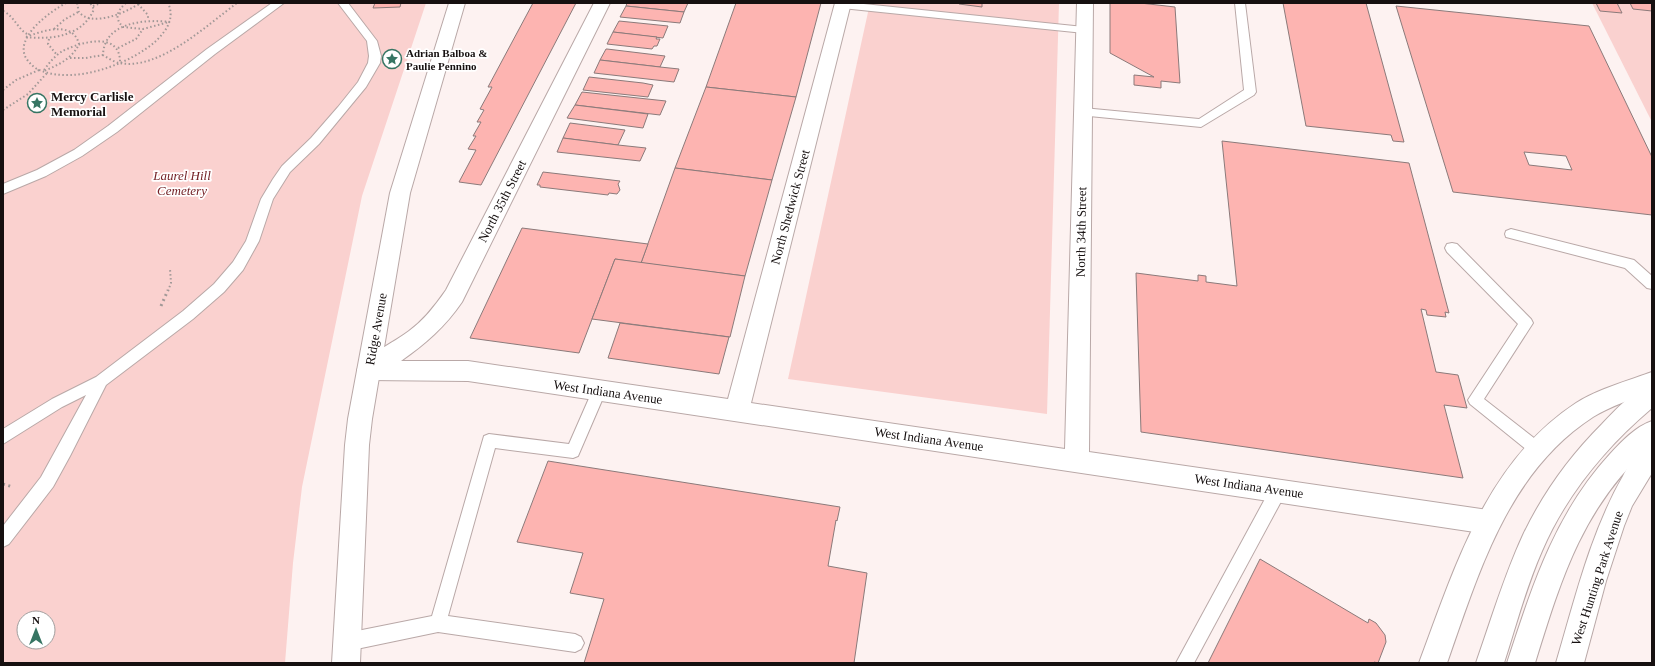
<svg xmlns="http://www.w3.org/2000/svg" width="1655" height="666" font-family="Georgia,serif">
<rect width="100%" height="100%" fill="#fdf2f1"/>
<g fill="#fad1cf" fill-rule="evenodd">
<path d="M3 3H426L362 196 302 487 293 563 285 663H3ZM24 618H48V642H24Z"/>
<polygon points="870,3 1059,3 1047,414 788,379"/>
<polygon points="1592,3 1652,3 1652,122"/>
</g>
<g fill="#fdb4b1" stroke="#8b7a7a" fill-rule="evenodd">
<polygon points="375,3 401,3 400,7 373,8"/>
<polygon points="533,3 576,3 481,185 459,182 476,150 468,149 476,136 473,136 481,122 477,122 484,110 480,109 492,87 488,87"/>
<polygon points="627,3 688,3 684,12 626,6"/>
<polygon points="736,3 821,3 796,97 706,87"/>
<polygon points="959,3 982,3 982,7 959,4"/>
<polygon points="1110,3 1140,3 1175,7 1180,83 1161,81 1161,88 1134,85 1134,75 1154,77 1110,53"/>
<polygon points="1283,3 1366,3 1404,142 1393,141 1391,135 1306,126"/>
<polygon points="1596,3 1617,3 1622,13 1600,11"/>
<polygon points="1630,3 1652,3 1652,11 1633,9"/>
<polygon points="626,6 684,12 680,23 620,17"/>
<path d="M1396 6 1589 26 1652 157V215L1453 192ZM1524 152 1566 156 1572 170 1529 165Z"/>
<polygon points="619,21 668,26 663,38 613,32"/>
<polygon points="613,32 657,37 656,39 660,39 657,46 654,46 652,49 607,44"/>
<polygon points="606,49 607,49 665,56 660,67 600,60"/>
<polygon points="600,60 660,67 679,69 674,82 594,73"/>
<polygon points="589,77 643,83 653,85 648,97 583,90"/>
<polygon points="706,87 796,97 772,180 675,168"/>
<polygon points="582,92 666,101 660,115 575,105"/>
<polygon points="575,105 648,114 643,128 567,118"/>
<polygon points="570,123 625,130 618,145 563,138"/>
<polygon points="563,138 618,145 646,148 640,161 557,152"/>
<polygon points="1222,141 1409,163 1449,313 1445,312 1446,317 1427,315 1426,310 1421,309 1436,372 1458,375 1467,408 1444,405 1463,478 1141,432 1136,273 1198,281 1198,275 1206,276 1206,282 1237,286"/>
<polygon points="675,168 772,180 745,276 641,263"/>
<polygon points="543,172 620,181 618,184 620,190 617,194 609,193 608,195 540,187 540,185 537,185"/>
<polygon points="522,228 648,244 641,263 615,259 579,353 470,338"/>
<polygon points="615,259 745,276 730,337 592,319"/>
<polygon points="620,323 729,337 719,374 608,358"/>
<polygon points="548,461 840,507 837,521 836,520 828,566 867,573 854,663 584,663 604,599 570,593 583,553 517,542"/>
<polygon points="1260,559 1368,623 1369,619 1376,623 1385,635 1386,642 1378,663 1374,662 1374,663 1208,663"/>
</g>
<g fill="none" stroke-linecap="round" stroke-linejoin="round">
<defs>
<g id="lane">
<polygon points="272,3 284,3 215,54 117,132 82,156 46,176 3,194 3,184 37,170 74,150 108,126 207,49"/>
<polygon points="338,3 348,3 377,41 381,56 380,63 366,87 319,144 290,172 273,199 259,241 243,270 224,292 193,319 106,385 70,456 53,487 9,544 3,547 3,526 41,477 86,395 62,407 3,444 3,429 52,399 96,377 183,311 214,284 233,262 246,241 261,199 273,179 282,166 311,138 338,107 358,82 368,63 369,56 367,41"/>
<polygon points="838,3 854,3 1084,27 1089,30 1084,33 842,8 838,7 837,5"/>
<polygon points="1235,3 1245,3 1256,92 1254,95 1201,127 1079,115 1077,112 1079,109 1083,108 1199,119 1244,90"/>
<polygon points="1511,229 1634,260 1652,276 1652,289 1647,288 1625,268 1506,237 1505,234 1506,231"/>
<polygon points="1452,243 1457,244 1531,319 1533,323 1484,399 1543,445 1546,450 1543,455 1538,457 1533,455 1470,404 1468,400 1518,324 1447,252 1445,248 1447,244"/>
<polygon points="599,385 604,387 606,391 578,456 573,458 495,448 448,616 575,634 581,637 584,643 581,649 575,652 438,632 347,651 341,648 338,642 341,636 347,633 432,616 484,436 489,434 569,444 594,387"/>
<polygon points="1278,484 1284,486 1286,491 1284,496 1194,663 1176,663 1272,486"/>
</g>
<path id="street" d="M594 3H610L462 302C445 327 425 344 401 361H468L728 399 835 3H851L751 403 1065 449 1077 3H1093L1089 452 1488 510 1497 514 1501 522 1497 530 1488 534 468 381 368 380 360 377 357 370C363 357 395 342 409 331 424 320 435 306 446 290Z"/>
<g id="secondary">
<polygon points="449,3 465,3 410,193 372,419 369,445 360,663 332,663 345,445 348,419 390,193"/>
<path d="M1652 384V408C1606 447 1566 495 1542 551 1526 587 1516 626 1504 663H1476C1491 620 1504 576 1523 535 1543 493 1570 456 1602 424 1616 409 1633 391 1652 384Z"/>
<path d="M1652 421V445C1583 505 1561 579 1535 663H1507C1532 587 1554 515 1610 454 1622 441 1635 427 1652 421Z"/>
</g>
<g id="primary">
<path d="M1652 372V392C1632 399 1611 406 1593 417 1508 472 1479 572 1447 663H1419C1455 567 1486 462 1576 403 1598 389 1627 381 1652 372Z"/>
<path d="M1652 442V473L1632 506 1624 526 1606 581 1584 663H1556C1575 599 1590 534 1623 476 1627 468 1636 451 1643 446 1645 444 1650 443 1652 442Z"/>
</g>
</defs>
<use href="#lane" stroke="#b9a8a7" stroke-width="2"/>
<use href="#street" stroke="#b9a8a7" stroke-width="2"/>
<use href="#secondary" stroke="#b9a8a7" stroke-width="2"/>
<use href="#primary" stroke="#b9a8a7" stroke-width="2"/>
<g stroke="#a19897" stroke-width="2" stroke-dasharray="1.5 2.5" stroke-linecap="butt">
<path d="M66 3C51 11 14 37 26 58 30 64 35 69 42 71 76 84 130 64 156 41 167 30 175 18 168 3"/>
<path d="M77 3C78 6 78 10 79 12 91 28 128 12 140 3"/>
<path d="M126 3C117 11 114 18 123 27L143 29 169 22"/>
<polyline points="138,4 148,15 148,20"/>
<polyline points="93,6 101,3"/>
<path d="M3 11C14 16 17 28 27 34"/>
<path d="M170 22C145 19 104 22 103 55 108 58 114 62 119 63 159 71 207 25 237 3"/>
<polyline points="54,29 64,20 78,12"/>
<path d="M26 37C42 31 73 20 79 44 72 59 58 65 44 71"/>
<path d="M26 37C52 40 83 36 94 9L90 3"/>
<polyline points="49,39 48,44 57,55"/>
<polyline points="118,48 136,39 143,29"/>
<polyline points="70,58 86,58 103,55"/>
<path d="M44 70C49 63 54 57 61 52 79 42 121 30 120 63"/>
<polyline points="3,90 16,80 39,70"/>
<polyline points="3,110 28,94 47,73"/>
<polyline points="168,291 171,283 170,269"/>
</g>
<g stroke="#a19897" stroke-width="3" stroke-dasharray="2 3.5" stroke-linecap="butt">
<polyline points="161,306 168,290"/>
<polyline points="3,484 13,487"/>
</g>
<use href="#lane" fill="#fff" fill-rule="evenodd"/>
<use href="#street" fill="#fff" fill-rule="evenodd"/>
<use href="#secondary" fill="#fff" fill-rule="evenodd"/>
<use href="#primary" fill="#fff" fill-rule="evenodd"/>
</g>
<defs>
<symbol id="sight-ring" viewBox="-11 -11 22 22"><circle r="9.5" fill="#fff" stroke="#367563" stroke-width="1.5"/><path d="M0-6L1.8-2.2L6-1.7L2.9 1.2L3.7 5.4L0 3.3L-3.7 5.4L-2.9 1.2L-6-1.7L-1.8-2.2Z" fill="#367563"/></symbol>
</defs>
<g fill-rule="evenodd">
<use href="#sight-ring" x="381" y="48" width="22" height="22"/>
<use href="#sight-ring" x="26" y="92" width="22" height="22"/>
</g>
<g text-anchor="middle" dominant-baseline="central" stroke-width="3.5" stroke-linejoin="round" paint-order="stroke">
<g font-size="11" font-weight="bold" fill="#161010" stroke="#fff" text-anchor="start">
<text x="406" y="53">Adrian Balboa &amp;<tspan x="406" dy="13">Paulie Pennino</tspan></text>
</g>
<g font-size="13" font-weight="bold" fill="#161010" stroke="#fff" text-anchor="start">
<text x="51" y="96">Mercy Carlisle<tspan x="51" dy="15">Memorial</tspan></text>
</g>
<g font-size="13" font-style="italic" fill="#732126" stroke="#fff">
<text x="182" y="175">Laurel Hill<tspan x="182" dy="15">Cemetery</tspan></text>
</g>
<g font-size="13" fill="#161010" stroke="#fff">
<text transform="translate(502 201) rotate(-63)">North 35th Street</text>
<text transform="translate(790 207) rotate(-75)">North Shedwick Street</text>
<text transform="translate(1081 232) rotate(-89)">North 34th Street</text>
<text transform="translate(376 329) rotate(-80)">Ridge Avenue</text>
<text transform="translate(608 392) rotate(8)">West Indiana Avenue</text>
<text transform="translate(929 439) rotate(8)">West Indiana Avenue</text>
<text transform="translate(1249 486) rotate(8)">West Indiana Avenue</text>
<text transform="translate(1597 578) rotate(-72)">West Hunting Park Avenue</text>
</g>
</g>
<rect width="1655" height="666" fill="none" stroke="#161010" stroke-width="8"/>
<g transform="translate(36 630)"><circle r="19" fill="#ffffff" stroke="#a29f9f"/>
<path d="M0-3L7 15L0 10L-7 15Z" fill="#367563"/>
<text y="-6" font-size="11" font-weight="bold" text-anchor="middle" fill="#161010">N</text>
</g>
</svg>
